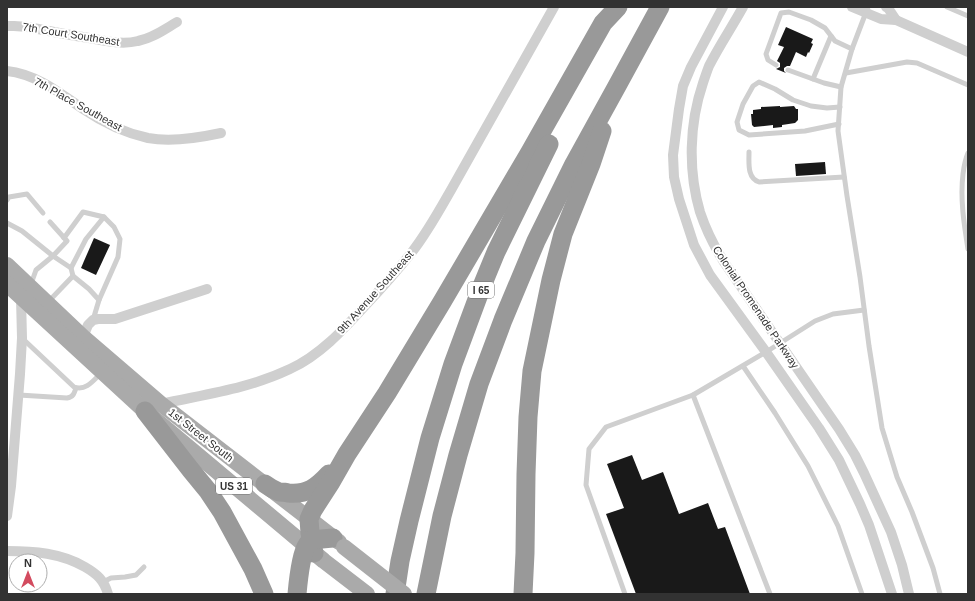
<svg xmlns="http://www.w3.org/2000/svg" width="975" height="601" font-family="Helvetica,sans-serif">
<rect width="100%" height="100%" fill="#fff"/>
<g fill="#191919">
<polygon points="786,27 813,39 811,43 813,44 809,53 808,52 806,57 796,52 790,66 787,66 784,68 784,71 786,73 776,69 780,67 780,63 777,61 784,47 778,45"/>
<polygon points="780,106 780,107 794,106 796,109 798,109 798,120 795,123 782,125 782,127 773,128 773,125 754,127 752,125 751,114 753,114 753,110 761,109 761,107"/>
<polygon points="825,162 826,174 796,176 795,164"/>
<polygon points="94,238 110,245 96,275 81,268"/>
<polygon points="632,455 642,480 663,472 679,514 708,503 718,529 725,527 750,594 636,594 606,514 624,508 607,464"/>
</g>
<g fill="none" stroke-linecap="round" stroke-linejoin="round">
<g stroke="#cfcfcf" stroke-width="5">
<polyline points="868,7 852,49 841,87 838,131 847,196 860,277 869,346 882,428 897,477 912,512 933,568 940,594"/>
<polyline points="947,7 968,16"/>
<polyline points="776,65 768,60 766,54 781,13 789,12 811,20 825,28 835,41 852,49"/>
<polyline points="788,70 824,83 841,87"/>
<polyline points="846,73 907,62 917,63 968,85"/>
<polyline points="813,79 831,36"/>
<polyline points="839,124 805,131 749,135 739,130 737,122 743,104 753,86 759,82 775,89 793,100 811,106 827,108 840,107"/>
<path d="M749 152C749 163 747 178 759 182L844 177"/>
<path d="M968 153C965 160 964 166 963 174 960 199 964 224 968 249"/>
<polyline points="7,200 9,197 27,194 43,213"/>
<polyline points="7,223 22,231 53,256 71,268 73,276"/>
<polyline points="71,268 86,239 104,217"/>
<polyline points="31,284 36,270 53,256 67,241 50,222"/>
<polyline points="49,301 73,276 89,289 99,300 118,257 120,239 114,227 104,217 83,212 64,238"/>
<polyline points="93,320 99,300"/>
<path d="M23 339 74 387C86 391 93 381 101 373"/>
<polyline points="743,366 775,413 808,466 838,526 862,594"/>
<path d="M19 395 67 398C73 397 74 394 76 388"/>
<polyline points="103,582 111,578 125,577 136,575 144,567"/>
<polyline points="625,594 586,485 589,449 606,427 693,395"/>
<polyline points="770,594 693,395 766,352 815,321 833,314 864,310"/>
</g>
<g stroke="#cfcfcf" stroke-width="10">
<polyline points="723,7 691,67 683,86 679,109 673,155 674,177 679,199 694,245 710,275 766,352 819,428 839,460 860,504 869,525 892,594"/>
<path d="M743 7C732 27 719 46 709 66 707 71 705 77 703 83 689 124 688 171 700 212 706 230 714 246 724 262L821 403 839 429 855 455 864 473 891 532 902 565 909 594"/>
<polyline points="852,7 881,19 896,20 968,52"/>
<polyline points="886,7 888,8 896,20"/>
<path d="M7 26H14L28 27C48 31 69 35 89 38 105 41 122 45 138 41 153 38 165 29 177 22"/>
<path d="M7 71C36 74 60 93 83 109 102 122 125 133 148 138 170 142 198 138 221 133"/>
<polyline points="83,337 88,325 93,320 98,319 115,319 207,289"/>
<path d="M158 405 161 404C206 394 248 389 290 369 319 356 343 330 364 307 381 289 397 271 412 252 427 233 439 211 451 190L554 7"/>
<polyline points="7,516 11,486 20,374 22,338 21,298"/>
<path d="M7 551C34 551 61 553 85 567 97 574 104 580 108 594"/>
</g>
<g stroke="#aaa" stroke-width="16">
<polyline points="7,265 83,337 161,404 339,542"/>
<polyline points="7,284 145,411 324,561 367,594"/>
</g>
<g stroke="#999" stroke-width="19">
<polyline points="145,411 190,469 208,491 222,512 253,569 264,594"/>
<path d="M265 484C269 487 274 490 279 492 282 492 285 492 288 493 307 495 317 487 329 474"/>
<polyline points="314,553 310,533 309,519 313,510 331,482 347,454 387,393 442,302 530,152 603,23 618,7"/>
<path d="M297 594C298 583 301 554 307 545 308 543 310 542 311 540L333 538"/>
<polyline points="395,594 400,561 409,521 430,438 453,364 482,286 496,252 549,144"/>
<polyline points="426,594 442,516 458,455 479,384 503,320 536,241 574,164 617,86 660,7"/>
<polyline points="523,594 525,553 526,474 528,417 532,371 551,280 563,234 591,164 602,131"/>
</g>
<polyline stroke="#aaa" stroke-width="16" points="344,547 404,594"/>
</g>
<g text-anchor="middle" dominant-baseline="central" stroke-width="4" stroke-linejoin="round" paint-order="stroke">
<g fill="#fff" stroke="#707070" stroke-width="1">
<rect x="468" y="282" width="26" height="16" rx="3"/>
<rect x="216" y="478" width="36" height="16" rx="3"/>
</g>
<g font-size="10" font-weight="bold" fill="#323232">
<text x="481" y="290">I 65</text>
<text x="234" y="486">US 31</text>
</g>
<g font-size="11" fill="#323232" stroke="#fff">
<text transform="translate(71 34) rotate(9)">7th Court Southeast</text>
<text transform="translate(78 104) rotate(29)">7th Place Southeast</text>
<text transform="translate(375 292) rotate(-48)">9th Avenue Southeast</text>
<text transform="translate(756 307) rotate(56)">Colonial Promenade Parkway</text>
<text transform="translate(201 435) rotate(38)">1st Street South</text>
</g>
</g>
<rect width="975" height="601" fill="none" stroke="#323232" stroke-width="16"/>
<g transform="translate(28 573)"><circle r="19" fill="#ffffff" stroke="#adadad"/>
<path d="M0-3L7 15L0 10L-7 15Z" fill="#d34b5f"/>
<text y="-6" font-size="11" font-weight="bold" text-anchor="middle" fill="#323232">N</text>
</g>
</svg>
